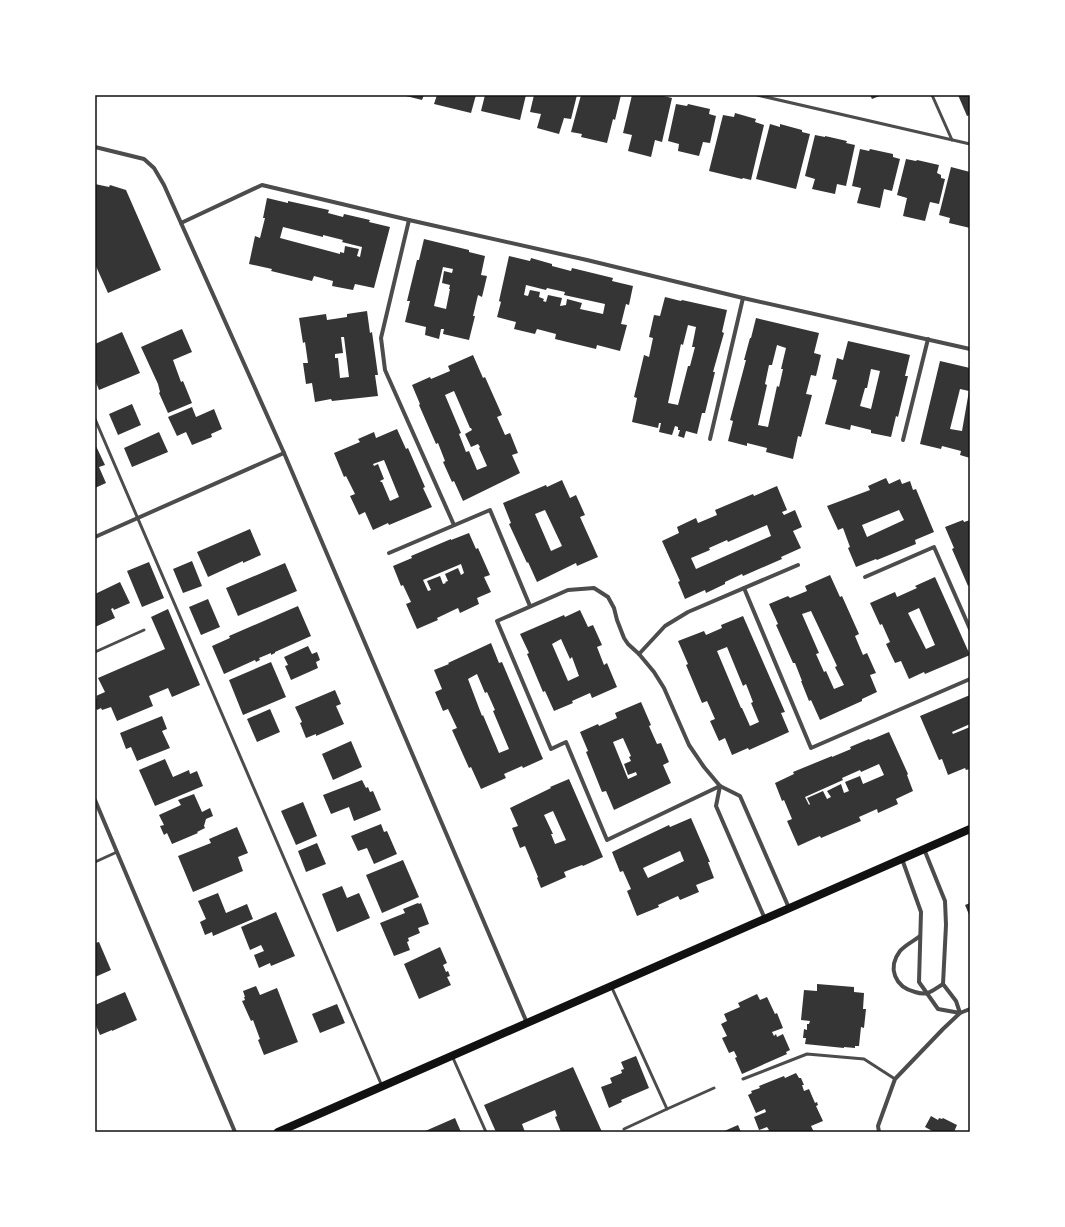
<svg xmlns="http://www.w3.org/2000/svg" width="1065" height="1227" font-family="'Open Sans',sans-serif">
<rect width="100%" height="100%" fill="#fff"/>
<g fill="#353535" fill-rule="evenodd">
<polygon points="402,95 424,95 422,100"/>
<polygon points="437,95 476,95 471,113 434,104"/>
<polygon points="485,95 526,95 520,120 481,111"/>
<polygon points="534,95 577,95 571,119 564,118 559,134 537,128 541,114 530,112"/>
<polygon points="581,95 621,95 615,120 613,119 607,143 581,137 582,134 571,132"/>
<polygon points="632,95 660,95 672,98 662,142 655,140 651,157 628,151 632,135 623,133"/>
<polygon points="870,95 882,95 872,99"/>
<polygon points="958,95 970,95 970,115 967,116"/>
<polygon points="676,104 687,106 688,104 710,109 709,114 716,116 710,143 703,142 699,156 678,151 679,144 668,141"/>
<polygon points="735,113 756,119 755,122 764,125 751,180 743,178 742,179 709,171 723,115 734,117"/>
<polygon points="770,124 780,127 780,124 802,130 802,132 810,134 796,189 756,179"/>
<polygon points="815,135 825,137 825,136 847,141 846,143 855,145 846,186 837,184 835,194 812,189 815,179 805,176"/>
<polygon points="860,149 869,151 870,149 893,154 893,157 900,159 892,191 884,189 880,208 857,203 861,188 852,186"/>
<polygon points="906,159 916,161 917,160 939,165 937,173 941,175 941,178 945,179 939,204 930,202 925,221 903,216 907,198 897,195"/>
<polygon points="951,167 970,172 970,228 949,223 950,218 939,215"/>
<polygon points="95,184 109,187 110,185 126,190 161,270 108,293 95,264"/>
<path d="M267 198 288 203V201L329 210 328 213 343 217 344 214 370 220 369 222 390 227 374 288 355 284 353 290 332 286 333 281 314 276 312 281 271 271 272 269 249 264 255 236 260 238 265 218H263ZM283 227 323 237V235L343 240 342 242 362 247 360 257 357 256 359 249 345 246 344 253 340 252V254L280 238Z"/>
<path d="M424 239 469 250V252L485 256 481 275 487 276 482 297 478 295 473 316H475L469 340 443 334 444 329H441L439 339 425 335 426 327 405 322 410 301H407L417 260H419ZM443 267 453 269 452 273 444 271 442 283 450 285 449 289H450L446 309 434 306Z"/>
<path d="M509 256 530 261 531 258 552 264V266L571 271 572 268 613 278 612 281 633 286 629 305 626 304 621 324 627 325 620 351 597 345 596 349 555 339 556 334 537 329 535 334 514 329 516 322 497 317 501 302 499 301ZM526 285 546 290 547 288 565 292 564 295 605 304 603 314 580 309 582 303 567 299 566 305 560 306 562 298 548 295 546 302 543 301 544 299 539 297 540 292 530 290 528 296 524 295Z"/>
<path d="M665 297 681 301 682 300 727 310 722 332 724 333 713 372H715L705 413H702L697 434 686 431 684 438 678 436 680 430H678V427L675 426 672 435 659 432 661 423H659L658 428 632 422 637 398 634 397 644 355 649 357 653 338 649 337 654 315 660 316ZM688 325 696 327 692 347H695L690 366H688L678 405 668 403 681 344 683 345Z"/>
<path d="M367 311 370 333 372 332 378 375H375L378 396 332 401 331 399 315 402 312 383 306 384 303 363H308L305 342 303 343 299 318 326 314 327 320 347 317V314ZM341 337H344L349 377 340 378 338 358H335V354L343 353Z"/>
<path d="M756 318 819 333 814 353 821 355 816 376 811 375 806 394 812 395 801 437 798 436 793 459 766 452 767 448 747 443V446L728 441 733 421 730 420 746 360H744L750 338H751ZM777 345 786 348 781 369H783L779 387 777 386 768 427 758 425 767 385 765 384 769 365H772Z"/>
<polygon points="182,329 192,352 173,360 181,382 183,381 192,403 168,413 159,393 160,392 158,384 141,347"/>
<polygon points="122,332 140,373 99,390 95,380 95,344"/>
<path d="M848 341 910 355 905 376H908L898 417 896 416 891 437 871 433V430L851 425 850 430 825 424 837 380 832 379 837 358 843 360ZM871 369 880 371 871 409 860 406 865 388H867Z"/>
<path d="M473 355 483 378 485 377 502 415 497 417 505 435 510 433 518 453 512 455 520 473 463 501 454 481 452 482 443 462 445 461 438 443 436 444 419 405 420 404 412 385 430 377 431 379 450 371 448 366ZM454 391 470 428H471L472 430 465 434 471 447 478 444 480 447 479 448 487 466 477 470 469 451 466 452 459 434 461 433 445 395Z"/>
<path d="M940 361 970 368V458L960 455 961 451 942 446 941 449 920 444ZM960 389 969 391 962 431 950 429Z"/>
<polygon points="132,404 141,425 118,435 109,414"/>
<polygon points="192,407 196,417 214,409 222,429 211,434 212,437 192,445 186,432 177,436 168,417"/>
<path d="M397 429 406 449 408 448 425 487 423 488 432 507 389 525 388 523 373 530 365 512 359 515 350 496 355 494 346 476 344 477 334 453 360 442 358 439 374 432 376 438ZM384 460 399 497 390 501 382 482H381L380 481 384 479 378 464 374 466 373 464Z"/>
<polygon points="159,432 168,452 132,467 124,448"/>
<polygon points="95,446 96,446 105,465 99,467 106,483 95,488"/>
<path d="M886 478 889 484 900 479 902 484 910 481 913 490 916 489 934 532 915 540 916 544 877 560 876 559 856 567 848 548 850 547 843 528 838 530 827 506 870 490 868 486ZM899 510 904 520 867 537 862 525Z"/>
<path d="M562 480 570 498 576 495 585 515 580 517 598 557 577 566 576 563 537 582 528 562 527 563 509 524 511 523 503 503 546 485 547 487ZM545 510 562 546 551 551 535 514Z"/>
<path d="M777 486 787 510 782 512 784 515 795 510 802 527 793 531 801 548 781 557 782 559 743 576 742 574 725 582V584L706 593 705 590 685 599 678 582 680 581 662 541 679 533 677 527 696 518 698 523 717 515 715 510 753 494 754 496ZM767 525 771 536 696 569 691 558 710 550 709 548 727 540 728 542Z"/>
<polygon points="963,520 964,522 970,520 970,585 968,586 952,549 954,548 945,527"/>
<polygon points="250,529 261,555 243,563 243,561 208,577 197,552"/>
<path d="M469 533 476 549 478 548 490 575 484 577 491 592 477 598 479 604 460 613 458 608 437 618 438 620 417 629 406 604 411 602 403 585 401 586 393 566 412 558 411 556 451 539V540ZM461 564 464 573 461 575 458 568 445 574 448 581 445 582 446 583 443 584 440 576 427 581 431 590 428 591 423 580Z"/>
<polygon points="192,561 202,586 183,593 173,569"/>
<polygon points="149,562 164,598 142,607 127,571"/>
<polygon points="285,563 297,591 238,616 226,588"/>
<path d="M830 575 840 597 842 596 859 634 855 636 863 655 867 653 876 673 870 675 877 692 862 699V701L820 720 811 700 809 701 801 681H802L795 663H793L776 625 778 624 769 604 788 596 790 598 807 591 805 586ZM811 611 837 666 835 667 844 685 834 689 826 671 824 672 816 654 819 653 802 614Z"/>
<path d="M935 577 970 655 925 674 924 672 909 679 901 661 895 663 886 644 890 642 882 624 880 625 870 603 895 592 897 597 917 588 915 586ZM919 608 935 645 926 649 908 613Z"/>
<polygon points="120,582 130,603 114,610 113,608 111,609 115,618 95,627 95,594"/>
<polygon points="208,599 220,627 201,635 189,607"/>
<polygon points="298,606 311,636 275,652 275,653 271,655 271,653 259,658 260,660 256,662 255,660 224,674 212,646 230,638 229,636"/>
<polygon points="168,609 200,685 172,697 168,688 149,696 153,706 117,721 111,707 102,710 101,708 97,710 95,707 95,699 97,698 96,696 105,692 98,678 165,649 151,617"/>
<path d="M580 610 588 627 593 625 602 645 597 647 604 665 607 663 617 687 592 698 590 693 572 701 573 703 554 711 545 691 543 692 527 654 529 653 520 634 564 615 565 617ZM561 639 570 659 572 657 579 676 568 681 552 644Z"/>
<path d="M743 616 785 712 781 713 789 732 749 750 748 748 732 755 725 738 719 741 710 721 715 719 707 701 702 703 686 665 688 664 678 641 704 631 706 635 722 628 721 625ZM727 647 743 686 746 684 753 702 751 703 759 722 750 726 742 708H741L717 651Z"/>
<path d="M491 643 499 663 502 662 543 759 523 768 522 766 504 774 506 778 481 789 471 767 469 768 452 730 457 728 448 709 443 711 435 692 442 689 434 670 449 664 448 663ZM477 674 485 693 487 692 495 710 493 711 509 749 499 753 483 715 482 716 468 679Z"/>
<polygon points="308,646 312,654 317,652 320,660 316,662 318,668 291,680 285,666 288,665 284,657"/>
<polygon points="271,662 286,697 243,715 229,680"/>
<polygon points="335,690 341,704 336,706 344,724 316,736 316,734 306,738 300,723 302,722 295,707"/>
<polygon points="970,695 970,724 952,732 953,734 970,727 970,769 966,770 965,768 948,775 942,759 939,760 920,716"/>
<path d="M641 702 651 725 649 726 657 744 661 743 669 762 663 765 671 783 614 810 606 791 602 792 586 752 588 751 580 732 598 724 599 726 617 718 615 713ZM623 738 631 756 629 757 631 761 624 764 628 775 636 772 637 775 628 779 613 742Z"/>
<polygon points="270,709 280,732 257,742 247,719"/>
<polygon points="162,716 167,729 162,731 170,748 137,761 131,747 126,749 120,733"/>
<path d="M889 732 908 774 907 775 913 791 896 799 898 804 878 813 877 809 859 817 861 821 821 838 820 836 798 846 787 821 792 819 784 800 782 801 775 783 794 774 793 772 832 756V757L851 749 850 747 869 739 870 740ZM879 764 884 775 863 784 860 776 845 782 849 791 844 793 841 784 827 791 831 797 827 799 823 791 807 798 810 804 809 805 805 797 843 780 842 778 860 770 861 772Z"/>
<polygon points="351,741 362,767 333,780 322,754"/>
<polygon points="165,759 173,777 189,770 190,774 197,771 203,786 155,806 139,770"/>
<path d="M569 779 603 857 583 866 582 865 564 872 566 877 541 888 537 878 538 877 525 846 520 848 512 828 518 826 510 808 551 788 550 787ZM553 811 566 840 555 844 551 834H553L544 815Z"/>
<polygon points="362,780 366,788 368,787 370,792 373,791 381,810 354,821 349,807 331,814 323,795"/>
<polygon points="194,794 202,812 210,808 213,816 206,819 204,826 205,828 197,832 198,833 172,844 167,833 164,835 160,826 164,825 159,815 181,805 178,800"/>
<polygon points="303,802 317,836 296,845 281,811"/>
<path d="M691 818 710 862H708L714 878 696 885 699 892 680 900 678 896 658 905 659 907 637 916 627 891 631 889 623 871 620 872 612 852 669 825 670 827ZM680 851 684 861 648 878 643 868Z"/>
<polygon points="381,824 384,832 387,831 397,854 374,864 367,848 358,851 351,836"/>
<polygon points="237,827 248,853 238,857 243,871 193,892 178,856 211,843 209,839"/>
<polygon points="317,843 326,864 306,872 298,851"/>
<polygon points="403,860 419,897 382,913 366,875"/>
<polygon points="342,886 347,898 359,893 370,918 337,932 322,894"/>
<polygon points="218,893 226,913 247,904 253,919 213,936 212,932 205,935 200,922 206,919 198,901"/>
<polygon points="418,903 419,904 421,903 429,924 418,928 420,933 408,938 409,941 407,942 410,950 394,956 380,923 405,913 403,909"/>
<polygon points="970,903 970,917 965,905"/>
<polygon points="276,912 295,956 271,966 270,963 259,968 254,955 264,951 261,945 250,950 241,927"/>
<polygon points="99,942 111,970 95,977 95,943"/>
<polygon points="440,947 447,963 443,965 446,972 448,971 450,976 447,977 451,985 419,999 404,964"/>
<polygon points="817,984 854,987 854,992 864,993 863,1009 866,1009 864,1028 861,1027 859,1046 855,1046 855,1048 844,1047 844,1048 805,1044 806,1038 803,1038 804,1029 807,1030 807,1024 809,1024 810,1021 801,1020 804,990 817,991"/>
<polygon points="256,986 260,995 277,988 298,1042 264,1055 258,1040 260,1039 253,1020 251,1021 242,1001 245,1000 244,997 245,997 243,991"/>
<polygon points="125,992 137,1020 112,1031 112,1030 100,1035 95,1023 95,1005"/>
<polygon points="757,994 760,1000 767,997 775,1014 777,1013 783,1028 772,1032 774,1036 776,1034 777,1037 783,1034 790,1050 786,1052 787,1054 742,1074 735,1058 737,1057 734,1051 729,1053 722,1038 727,1036 721,1024 727,1021 724,1014 740,1007 738,1003"/>
<polygon points="337,1004 345,1023 320,1033 312,1014"/>
<polygon points="636,1056 649,1088 621,1100 622,1102 609,1108 601,1087 612,1083 610,1078 622,1073 621,1070 624,1069 621,1062"/>
<polygon points="573,1067 602,1132 561,1132 555,1117 557,1116 555,1110 522,1124 525,1132 496,1132 484,1105"/>
<polygon points="796,1073 799,1078 801,1078 804,1085 802,1085 804,1091 809,1089 815,1103 817,1102 818,1105 816,1106 823,1121 811,1126 814,1132 764,1132 769,1130 767,1127 759,1130 754,1117 766,1112 765,1109 756,1113 748,1095 752,1093 751,1091 760,1088 759,1086 784,1076 785,1078"/>
<polygon points="931,1116 938,1120 939,1118 942,1119 943,1118 957,1125 954,1132 934,1132 925,1127"/>
<polygon points="455,1118 461,1132 423,1132"/>
<polygon points="738,1125 741,1132 722,1132"/>
</g>
<g fill="none" stroke-linecap="round" stroke-linejoin="round">
<g stroke="#4c4c4c" stroke-width="3">
<polyline points="757,95 970,144"/>
<polyline points="932,95 952,140"/>
<polyline points="95,419 382,1086"/>
<polyline points="95,652 144,630"/>
<polyline points="95,862 117,852"/>
<polyline points="612,988 667,1109 714,1088"/>
<polyline points="453,1058 486,1132"/>
<polyline points="743,1079 807,1054 864,1059 895,1079"/>
<polyline points="624,1129 667,1109"/>
</g>
<g stroke="#4c4c4c" stroke-width="4">
<polyline points="95,147 144,159 154,168 164,185 284,453 527,1023"/>
<polyline points="409,220 381,338 385,370 454,525"/>
<polyline points="181,223 262,185 409,220 587,260 743,298 970,349"/>
<polyline points="710,439 743,298"/>
<polyline points="903,440 928,339"/>
<polyline points="95,537 284,453"/>
<polyline points="389,553 490,510 530,606"/>
<polyline points="865,577 934,547 970,629"/>
<polyline points="744,588 811,748 970,679"/>
<polyline points="639,654 665,626 688,612 798,565"/>
<polyline points="720,786 607,840 566,742 551,749 497,621 568,590 594,588 608,597 614,608 617,620 624,638 628,644 639,654 654,672 664,688 689,745 704,767 720,786 740,796 789,908"/>
<polyline points="720,786 716,806 765,919"/>
<polyline points="95,800 235,1132"/>
<polyline points="902,859 921,912 919,982 938,1009 960,1013 956,1001 943,984 946,925 945,901 924,849"/>
<path d="M920 936C914 941 905 945 900 951 887 968 895 987 915 992 918 993 924 994 927 993 932 992 938 987 943 984"/>
<polyline points="879,1132 878,1126 895,1079 943,1029 960,1013 970,1009"/>
</g>
<polyline stroke="#111" stroke-width="8" points="278,1132 970,829"/>
</g>
<rect width="1065" height="1227" fill="none" stroke="#ffffff" stroke-width="192"/>
<rect x="96" y="96" width="873" height="1035" fill="none" stroke="#111" stroke-width="1.5"/>
</svg>
